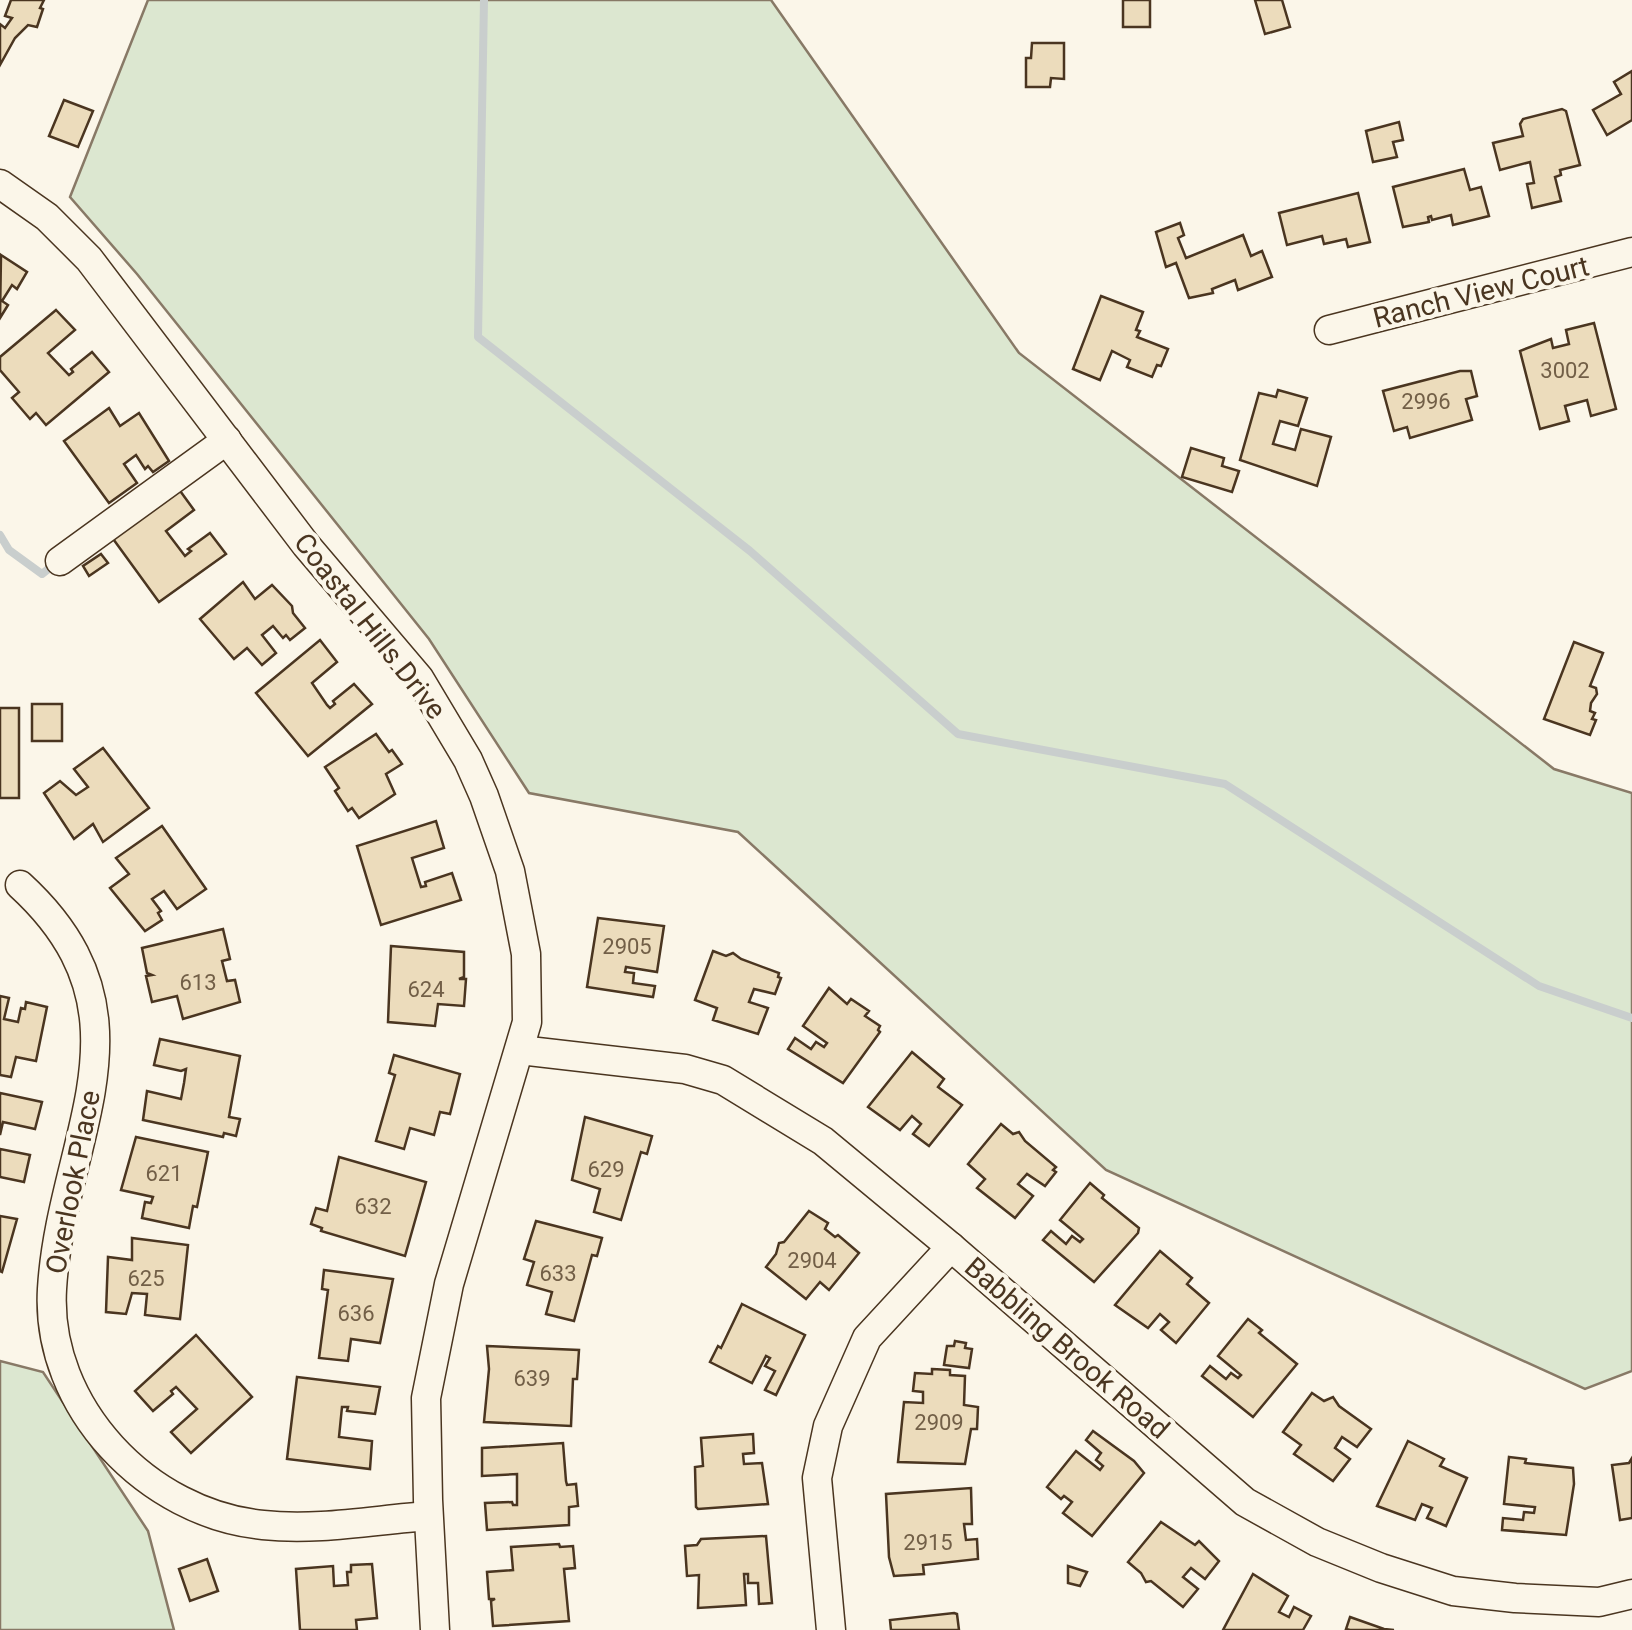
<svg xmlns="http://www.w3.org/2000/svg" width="1632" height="1630" font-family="Roboto,sans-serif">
<rect width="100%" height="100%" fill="#fbf6e9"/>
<g fill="#dce7d0" stroke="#887966" stroke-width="2.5">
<polygon points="148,0 771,0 1019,353 1554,769 1632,793 1632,1371 1585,1389 1106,1170 738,832 529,793 429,639 137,274 70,197"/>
<polygon points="0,1361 43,1372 148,1531 174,1630 0,1630"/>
</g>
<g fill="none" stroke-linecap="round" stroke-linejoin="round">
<g stroke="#c9cecd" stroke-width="8">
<polyline points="484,0 478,337 750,551 958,734 1225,784 1539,986 1632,1018"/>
<polyline points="0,535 9,550 42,574 56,563"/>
</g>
</g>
<g fill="#ecdcbc" stroke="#4a3520" stroke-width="2.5">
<polygon points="11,0 44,0 40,8 43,9 37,27 28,25 15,38 0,65 0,24 5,28 12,18 5,16"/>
<rect x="1123" y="0" width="27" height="27"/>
<polygon points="1255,0 1282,0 1290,27 1265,34"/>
<polygon points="1032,43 1064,43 1064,79 1051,78 1050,87 1026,87 1026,58 1031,58"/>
<polygon points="1632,71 1632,120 1607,135 1593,110 1621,94 1614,82"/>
<polygon points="64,100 93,111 78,147 49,136"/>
<polygon points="1562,109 1566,111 1580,165 1560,170 1561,175 1555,177 1561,201 1532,208 1527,184 1534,183 1530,162 1500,170 1493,143 1523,136 1520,124 1523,119"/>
<polygon points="1399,122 1403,140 1393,142 1397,157 1373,162 1366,131"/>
<polygon points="1464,169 1470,190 1481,187 1489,216 1453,225 1451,215 1432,220 1431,216 1428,217 1429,222 1403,227 1393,187"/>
<polygon points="1358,193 1370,242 1348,247 1346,239 1324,244 1322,236 1287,245 1279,213"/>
<polygon points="1180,223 1184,235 1178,238 1186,258 1243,235 1251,256 1262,251 1272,277 1238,290 1235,280 1212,289 1213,293 1189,298 1176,263 1166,267 1156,232"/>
<polygon points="1,255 27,272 17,289 12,285 2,301 8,305 0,318"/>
<polygon points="1101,296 1143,312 1136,330 1140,331 1137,337 1168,349 1161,366 1157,365 1152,377 1127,367 1130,360 1112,351 1100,380 1073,369"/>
<polygon points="56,310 75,330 48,353 69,375 73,372 71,369 92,352 109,372 46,425 36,413 30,419 12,398 19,392 0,370 0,357"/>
<polygon points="1594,323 1616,409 1591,416 1587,400 1565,406 1569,421 1540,429 1520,351 1551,339 1553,348 1569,344 1566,330"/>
<polygon points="1460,371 1471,371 1477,396 1466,399 1472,420 1410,438 1407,427 1394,431 1383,391"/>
<polygon points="1278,390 1307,398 1298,426 1280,421 1273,444 1295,450 1301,429 1331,437 1317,486 1240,460 1259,393 1276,397"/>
<polygon points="109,408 120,426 139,413 169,461 153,472 148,466 145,469 136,455 124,464 137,483 109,503 64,441"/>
<polygon points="1191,448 1224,458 1222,466 1239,471 1232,492 1182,477"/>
<polygon points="178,488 194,510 166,531 185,556 191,551 188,549 210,533 226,554 159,602 111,536"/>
<polygon points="101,554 108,563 89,576 83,566"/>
<polygon points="243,582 255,599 272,585 292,606 293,613 305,628 290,640 286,635 283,638 273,626 262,635 276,653 262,665 247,648 234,659 200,619"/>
<polygon points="320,640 337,662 312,683 327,705 330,708 335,704 333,701 354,684 372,704 308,756 256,693"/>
<polygon points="1574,642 1603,653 1590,686 1596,688 1597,694 1591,703 1590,711 1595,713 1592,719 1596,720 1590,735 1544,719"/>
<rect x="32" y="704" width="30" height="37"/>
<rect x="0" y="708" width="19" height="90"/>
<polygon points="376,734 389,752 392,750 402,764 386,774 395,794 359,818 352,808 348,811 335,791 339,788 325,767"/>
<polygon points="103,748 149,808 103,842 93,824 74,839 44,793 60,781 76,795 88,787 74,769"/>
<polygon points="436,821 444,848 412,858 421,887 426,886 425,882 452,873 461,900 381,925 357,846"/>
<polygon points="162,826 206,889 177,909 164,891 152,899 161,911 158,913 162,920 145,931 110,888 129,874 116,858"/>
<polygon points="598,918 664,926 657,972 626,967 625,972 634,973 633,983 655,986 653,997 587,987"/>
<polygon points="223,929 230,959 222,961 227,981 235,980 240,1002 183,1019 177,996 152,1002 146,976 152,975 147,973 142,948"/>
<polygon points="391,946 464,952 464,977 459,979 466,979 464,1006 438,1004 435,1026 388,1022"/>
<polygon points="713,951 726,956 733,953 741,959 779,973 778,977 781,978 775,994 754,989 749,1002 768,1008 758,1034 713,1020 717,1008 695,1000"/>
<polygon points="829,988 847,1004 851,999 869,1011 865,1016 880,1026 878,1030 880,1032 843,1083 788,1049 795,1038 811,1049 816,1042 824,1047 827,1043 803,1026"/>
<polygon points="0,996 9,998 4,1019 18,1022 21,1008 25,1009 26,1002 47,1007 36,1061 16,1057 11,1077 0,1075"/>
<polygon points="160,1039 240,1056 229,1117 240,1119 236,1136 224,1133 223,1137 143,1120 147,1091 181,1099 184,1083 186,1069 181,1071 154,1065"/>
<polygon points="912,1052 944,1079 938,1087 962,1105 929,1146 913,1134 921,1124 912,1116 900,1130 868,1107"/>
<polygon points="394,1055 460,1074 450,1114 440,1112 434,1135 410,1128 404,1149 376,1141 395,1075 389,1073"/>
<polygon points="0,1093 42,1102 35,1129 3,1122 0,1135"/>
<polygon points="585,1117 652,1136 647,1154 641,1152 621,1220 594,1212 600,1189 572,1180"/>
<polygon points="1001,1124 1013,1134 1019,1132 1025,1141 1056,1167 1053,1170 1056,1172 1045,1186 1027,1174 1018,1184 1033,1196 1015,1218 977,1188 985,1179 968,1164"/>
<polygon points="136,1137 208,1152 197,1207 193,1206 189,1228 142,1218 145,1202 151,1203 153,1197 121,1190"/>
<polygon points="0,1149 30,1155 24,1182 0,1177"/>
<polygon points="339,1157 426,1182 405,1256 321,1231 322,1228 311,1224 316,1208 327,1211"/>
<polygon points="1090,1183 1104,1195 1102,1198 1139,1228 1138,1233 1094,1282 1043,1240 1051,1231 1066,1244 1072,1236 1080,1242 1083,1239 1060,1220"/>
<polygon points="809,1211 828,1223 825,1229 835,1237 838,1235 859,1253 829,1290 820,1282 806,1299 766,1267 776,1254 779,1243 784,1242"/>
<polygon points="0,1216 17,1219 2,1272 0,1271"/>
<polygon points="536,1221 602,1238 597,1256 592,1255 574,1321 546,1314 552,1292 527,1285 534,1262 524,1259"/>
<polygon points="132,1238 188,1245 180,1319 145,1315 147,1294 132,1293 126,1314 106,1312 108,1257 132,1260"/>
<polygon points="1160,1251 1192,1278 1187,1284 1209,1303 1176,1343 1161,1330 1169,1322 1160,1314 1148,1328 1115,1305"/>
<polygon points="324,1270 393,1279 380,1343 351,1339 348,1361 319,1358 328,1290 322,1289"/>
<polygon points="742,1304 805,1335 776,1395 765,1390 775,1371 765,1366 770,1358 766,1356 752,1383 710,1362 718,1346 721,1348"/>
<polygon points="1248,1319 1262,1330 1259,1333 1297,1364 1253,1417 1202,1376 1210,1366 1226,1379 1231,1373 1238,1378 1241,1375 1218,1356"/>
<polygon points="196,1335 252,1397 191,1453 171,1432 197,1409 176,1387 171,1391 173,1394 153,1411 135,1391"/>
<polygon points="955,1341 966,1343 965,1348 972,1349 969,1368 944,1365 947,1346 954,1346"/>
<polygon points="487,1346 579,1350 577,1379 573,1379 571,1426 484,1422 489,1369"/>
<polygon points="932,1369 950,1370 950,1375 965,1376 964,1405 978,1407 977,1429 971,1429 965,1464 898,1462 904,1402 923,1403 923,1392 913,1391 915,1373 932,1374"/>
<polygon points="297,1377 380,1387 375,1414 347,1411 348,1407 342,1407 339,1437 372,1441 370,1469 287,1459"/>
<polygon points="1312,1393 1324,1401 1333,1397 1339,1406 1371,1429 1357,1447 1342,1437 1335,1448 1350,1459 1333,1481 1294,1454 1301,1445 1283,1432"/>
<polygon points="1093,1431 1134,1461 1144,1473 1092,1536 1063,1513 1072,1502 1064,1496 1061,1499 1047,1487 1076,1451 1100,1470 1103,1466 1096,1460 1101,1453 1086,1440"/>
<polygon points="753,1434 754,1453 743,1454 744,1464 762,1463 768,1504 698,1509 696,1507 695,1467 703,1466 701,1438"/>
<polygon points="1408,1441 1444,1459 1440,1466 1467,1478 1446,1526 1427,1518 1432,1508 1422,1504 1415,1520 1377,1506"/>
<polygon points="563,1443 566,1481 567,1485 576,1484 578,1506 569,1507 569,1525 487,1530 485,1503 512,1502 513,1505 517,1505 517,1474 482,1476 482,1448"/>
<polygon points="1509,1457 1526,1459 1525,1463 1573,1468 1574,1484 1566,1535 1502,1530 1503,1518 1523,1520 1524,1512 1534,1513 1535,1507 1504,1504"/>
<polygon points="1632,1458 1632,1518 1620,1520 1612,1465 1629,1463"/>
<polygon points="971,1488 972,1524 964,1524 966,1540 977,1539 978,1559 923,1565 924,1574 894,1576 889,1557 886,1494"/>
<polygon points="1161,1522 1195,1545 1199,1541 1219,1561 1205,1579 1191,1568 1183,1577 1198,1589 1183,1607 1151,1581 1146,1582 1141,1573 1128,1562"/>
<polygon points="766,1536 772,1603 759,1604 758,1583 748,1583 748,1574 744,1574 746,1605 698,1608 699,1575 687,1576 685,1546 697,1545 701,1539"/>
<polygon points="559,1544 560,1547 573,1546 575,1568 564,1569 569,1621 493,1626 491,1601 495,1599 489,1599 487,1572 513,1570 511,1547"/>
<polygon points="207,1559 218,1591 190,1601 179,1569"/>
<polygon points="372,1564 377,1618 356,1620 357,1630 300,1630 296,1569 333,1566 334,1586 348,1585 347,1572 351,1572 351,1565"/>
<polygon points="1068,1566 1087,1572 1080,1586 1068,1583"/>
<polygon points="1253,1574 1288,1596 1279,1612 1289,1617 1294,1607 1311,1616 1303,1630 1223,1630"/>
<polygon points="954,1613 957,1614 959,1630 891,1630 890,1620"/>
<polygon points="1350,1617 1384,1629 1394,1630 1350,1630 1346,1629"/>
</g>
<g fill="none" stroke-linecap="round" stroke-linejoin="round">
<defs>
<g id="minor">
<polyline points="0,184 47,217 89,259 306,545 419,678 468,760 484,796 510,871 526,954 527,1022 449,1284 426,1398 428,1500 435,1630"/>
<polyline points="1329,330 1632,252"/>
<polyline points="60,561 227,440"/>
<path d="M20 885C162 1015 61 1136 52 1289 45 1407 148 1514 263 1525 317 1531 374 1520 428 1516"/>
<polyline points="520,1050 685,1069 723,1080 823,1141 951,1247 1245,1502 1317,1542 1381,1568 1453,1591 1515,1598 1599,1602 1632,1594"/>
<polyline points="831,1630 817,1478 828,1426 867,1338 951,1247"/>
</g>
</defs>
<use href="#minor" stroke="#4a3520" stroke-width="31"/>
<use href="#minor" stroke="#fbf6e9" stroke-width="28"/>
</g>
<g text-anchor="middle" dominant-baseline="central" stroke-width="8" stroke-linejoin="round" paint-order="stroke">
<g font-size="22" fill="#725f47">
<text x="1565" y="370">3002</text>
<text x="1426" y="401">2996</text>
<text x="627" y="946">2905</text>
<text x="198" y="982">613</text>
<text x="426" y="989">624</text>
<text x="606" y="1169">629</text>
<text x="164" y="1173">621</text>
<text x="373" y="1206">632</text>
<text x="812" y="1260">2904</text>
<text x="558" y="1273">633</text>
<text x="146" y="1278">625</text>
<text x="356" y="1313">636</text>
<text x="532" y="1378">639</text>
<text x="939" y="1422">2909</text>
<text x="928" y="1542">2915</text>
</g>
<g font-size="28" fill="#4a3520" stroke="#fbf6e9">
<text transform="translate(1481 292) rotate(-14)">Ranch View Court</text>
<text transform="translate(370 626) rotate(52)">Coastal Hills Drive</text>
<text transform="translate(73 1182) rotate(-79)">Overlook Place</text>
<text transform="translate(1067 1348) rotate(41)">Babbling Brook Road</text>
</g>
</g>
</svg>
